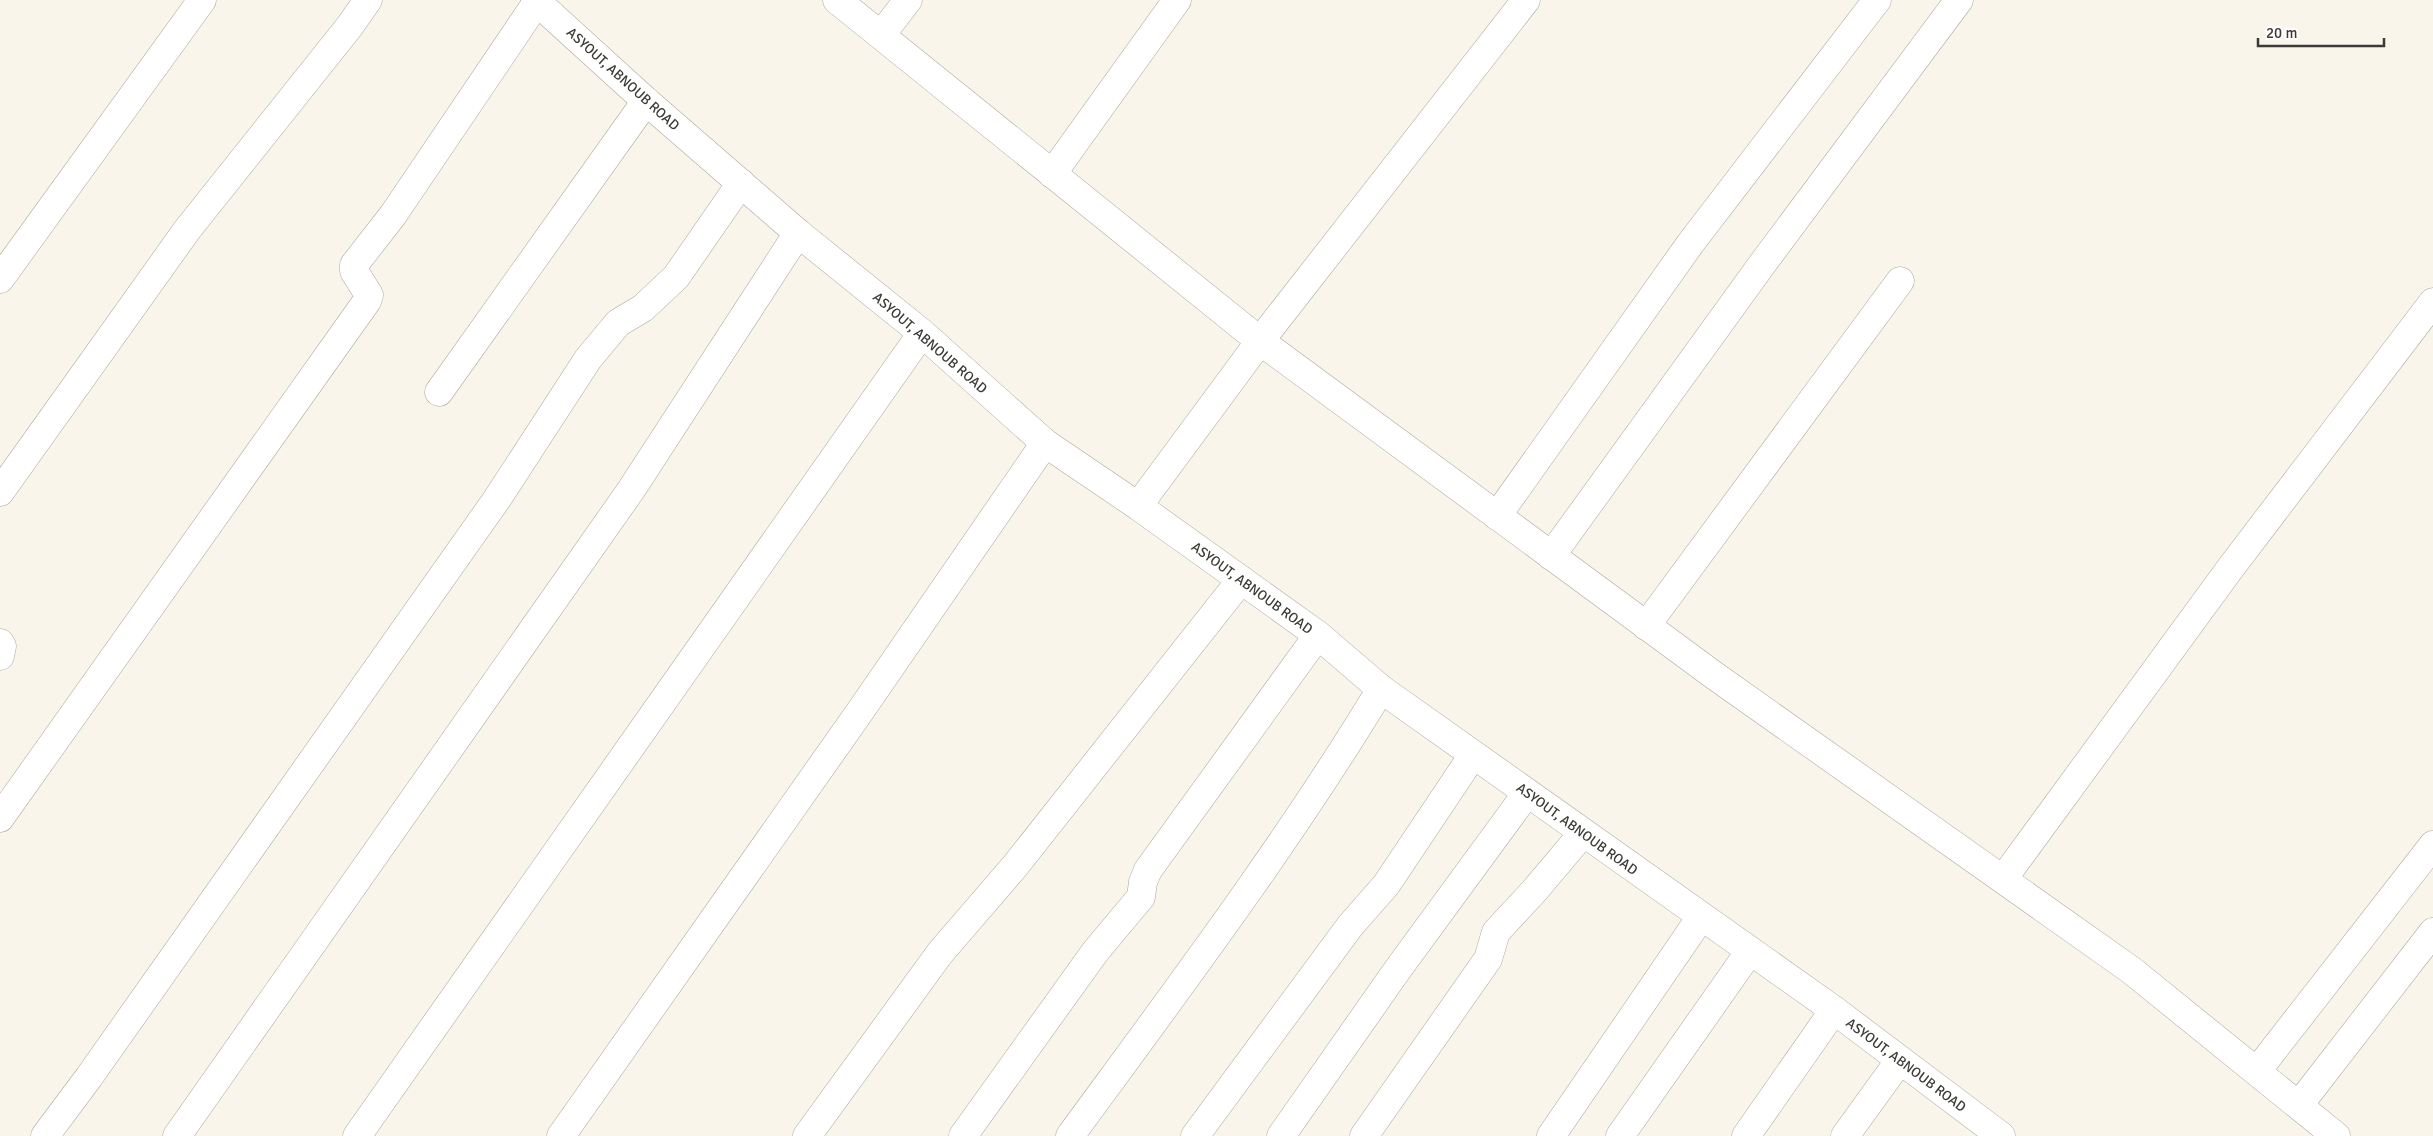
<svg xmlns="http://www.w3.org/2000/svg" width="2433" height="1136" font-family="Signika,sans-serif">
<rect width="100%" height="100%" fill="#faf5eb"/>
<g fill="none" stroke-linecap="round" stroke-linejoin="round">
<defs>
<g id="minor">
<polyline points="837,0 1260,341 1715,676 2131,970 2336,1136"/>
<polyline points="881,35 908,0"/>
<polyline points="1052,174 1177,0"/>
<polyline points="0,279 202,0"/>
<polyline points="439,392 646,101"/>
<polyline points="0,492 187,230 349,27 368,0"/>
<polyline points="1138,506 1260,341 1526,0"/>
<polyline points="1497,516 1690,244 1877,0"/>
<polyline points="1551,556 1763,263 1959,0"/>
<polyline points="1646,626 1900,281"/>
<polyline points="0,643 2,646 0,656"/>
<polyline points="0,818 367,301 369,295 354,271 354,265 393,215 537,2"/>
<polyline points="2003,879 2229,570 2433,302"/>
<polyline points="2257,1071 2433,845"/>
<polyline points="2299,1105 2433,932"/>
<polyline points="45,1136 89,1077 497,499 588,359 618,323 643,308 676,277 741,183"/>
<polyline points="177,1136 631,490 798,233"/>
<polyline points="357,1136 922,333"/>
<polyline points="561,1136 861,710 1045,443"/>
<polyline points="807,1136 940,953 1015,866 1241,580"/>
<polyline points="963,1136 1095,952 1141,897 1143,882 1148,870 1318,635"/>
<path d="M1070 1136C1177 990 1287 844 1381 689"/>
<polyline points="1195,1136 1350,926 1386,885 1473,755"/>
<polyline points="1281,1136 1398,969 1527,793"/>
<polyline points="1364,1136 1488,959 1496,932 1535,890 1583,833"/>
<polyline points="1551,1136 1701,917"/>
<polyline points="1620,1136 1750,951"/>
<polyline points="1746,1136 1834,1010"/>
<polyline points="1845,1136 1900,1060"/>
</g>
<polyline id="secondary" points="535,0 646,101 798,233 922,333 1045,443 1138,506 1318,635 1381,689 1834,1010 2001,1136"/>
</defs>
<use href="#minor" stroke="#aba69d" stroke-width="29"/>
<use href="#secondary" stroke="#aba69d" stroke-width="29"/>
<use href="#minor" stroke="#fff" stroke-width="28"/>
<use href="#secondary" stroke="#fff" stroke-width="28"/>
</g>
<g text-anchor="middle" dominant-baseline="central" stroke-width="5" stroke-linejoin="round" paint-order="stroke">
<g font-size="14" fill="#3b3a36" stroke="#fff">
<text transform="translate(623 79) rotate(42)">ASYOUT, ABNOUB ROAD</text>
<text transform="translate(930 343) rotate(41)">ASYOUT, ABNOUB ROAD</text>
<text transform="translate(1252 588) rotate(36)">ASYOUT, ABNOUB ROAD</text>
<text transform="translate(1577 829) rotate(36)">ASYOUT, ABNOUB ROAD</text>
<text transform="translate(1906 1065) rotate(37)">ASYOUT, ABNOUB ROAD</text>
</g>
</g>
<path d="M2258 38v8h126v-8" fill="none" stroke="#3b3a36" stroke-width="2.5"/>
<text x="2266" y="38" font-size="15" fill="#3b3a36" stroke="#ffffff" stroke-width="4" paint-order="stroke">20 m</text>
</svg>
